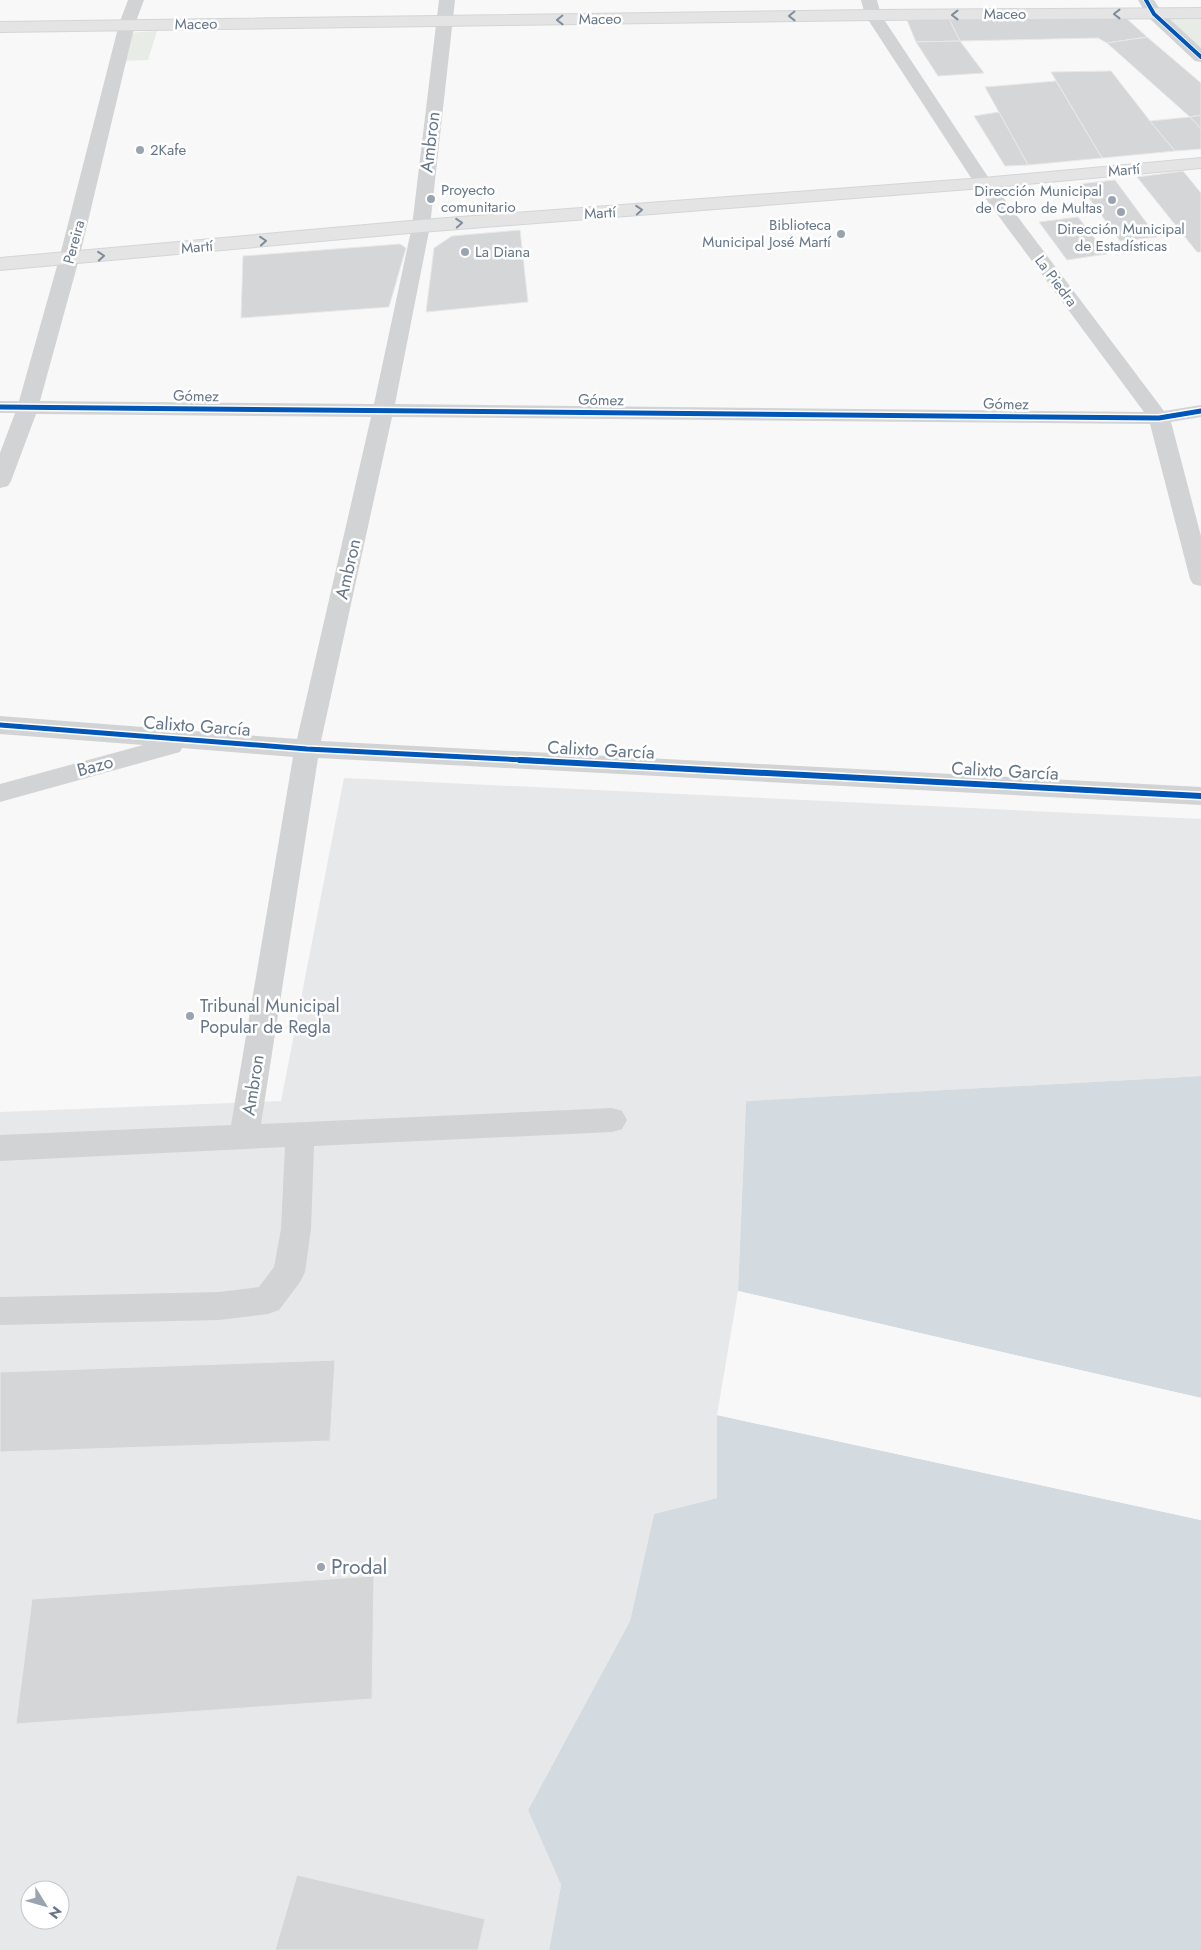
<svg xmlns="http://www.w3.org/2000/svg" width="1201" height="1950" font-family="Jost,sans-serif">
<rect width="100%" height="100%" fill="#f8f8f8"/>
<path fill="#e7e8e9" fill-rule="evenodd" d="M344 778 1201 819V1076L746 1101 738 1291 717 1415V1498L654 1514 630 1621 528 1810 561 1885 549 1950H0V1112L281 1101ZM30 1890H60V1920H30Z"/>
<g fill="#e8ece6">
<polygon points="1201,13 1201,57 1154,14"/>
<polygon points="157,31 148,60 120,61 125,33"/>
</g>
<g fill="#d4dbe0">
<polygon points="1201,1076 1201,1398 738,1291 746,1101"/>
<polygon points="717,1415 1201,1520 1201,1950 549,1950 561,1885 528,1810 630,1621 654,1514 717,1498"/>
</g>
<g fill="#f8f8f8">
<polygon points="738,1291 1201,1398 1201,1400 738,1294"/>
<polygon points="718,1413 1201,1517 1201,1520 717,1415"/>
</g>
<g fill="#d5d6d8" stroke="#e8e8e8">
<polygon points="1126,18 1147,37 1107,43 1098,38 960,41 949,19"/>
<polygon points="949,19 960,41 916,42 907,20"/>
<polygon points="1147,37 1201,83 1201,115 1190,117 1107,43"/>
<polygon points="960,41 984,73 938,76 916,42"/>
<polygon points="1111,71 1150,121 1175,151 1102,158 1051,72"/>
<polygon points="1056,81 1102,158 1028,165 985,87"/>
<polygon points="999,112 1028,165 1005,166 974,116"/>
<polygon points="1201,115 1201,129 1190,117"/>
<polygon points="1190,117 1201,129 1201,149 1175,151 1150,121"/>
<polygon points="1183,171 1201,193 1201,252 1197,252 1137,177"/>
<polygon points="1115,180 1157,237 1120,241 1079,184"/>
<polygon points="1078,217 1107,254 1067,260 1039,222"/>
<polygon points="520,230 528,302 426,312 434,248 452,236"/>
<polygon points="400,244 406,248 389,307 241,318 243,256"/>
<polygon points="335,1360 330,1441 0,1452 0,1372"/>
<polygon points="374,1576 372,1699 16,1724 32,1599"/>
<polygon points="297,1875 485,1919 478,1950 275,1950"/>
</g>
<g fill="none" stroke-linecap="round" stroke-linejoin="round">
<defs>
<g id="major">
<polygon points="1201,8 1201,18 873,20 0,32 0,22 873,10"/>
<polygon points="1201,158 1201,168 983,188 421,232 0,270 0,258 421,220 983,178"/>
</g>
</defs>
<use href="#major" stroke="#d4d5d7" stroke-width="2"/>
<g fill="#d2d3d4" fill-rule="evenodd">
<polygon points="128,0 144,0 135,24 79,259 40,401 374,404 412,226 439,0 455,0 430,226 395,404 1144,412 977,187 865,15 861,0 877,0 881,15 990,180 1164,411 1201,405 1201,417 1171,422 1201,536 1201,586 1193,584 1190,579 1150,424 392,417 321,741 1201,787 1201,805 318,758 261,1124 612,1108 622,1111 627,1120 622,1129 612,1132 314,1146 311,1229 305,1272 300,1282 279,1310 268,1314 219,1320 0,1325 0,1297 219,1292 259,1287 274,1267 281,1229 285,1147 0,1161 0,1135 231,1125 293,757 182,748 180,752 0,802 0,784 143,745 0,734 0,716 297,739 371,417 36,414 11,481 8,486 0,488 0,453 15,413 0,413 0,401 19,401 59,259 119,24"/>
<polygon points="1138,0 1154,0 1161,11 1201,48 1201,62 1195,61 1148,17"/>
</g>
<use href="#major" fill="#e4e4e5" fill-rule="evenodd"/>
<defs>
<polyline id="cycleway-far2" points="1146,0 1154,14 1201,57"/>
<g id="cycleway-far1">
<polyline points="0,407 1159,418 1201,411"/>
<polyline points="0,725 307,749 544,761"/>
</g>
<polyline id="cycleway" points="520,760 1201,796"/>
</defs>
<use href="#cycleway-far2" stroke="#fff" stroke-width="5.5"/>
<use href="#cycleway-far1" stroke="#fff" stroke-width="8"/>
<use href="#cycleway" stroke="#fff" stroke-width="9"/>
<use href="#cycleway-far2" stroke="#0057b8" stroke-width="4"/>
<use href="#cycleway-far1" stroke="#0057b8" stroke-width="5"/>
<use href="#cycleway" stroke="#0057b8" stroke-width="6"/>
</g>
<defs><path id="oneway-chevron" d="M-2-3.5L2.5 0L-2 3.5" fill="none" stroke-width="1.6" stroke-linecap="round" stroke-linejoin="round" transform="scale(1.25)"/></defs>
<g stroke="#7f8c9c">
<use href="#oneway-chevron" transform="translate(1117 14) rotate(180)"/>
<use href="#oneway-chevron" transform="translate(955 15) rotate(180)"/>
<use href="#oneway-chevron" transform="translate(792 16) rotate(179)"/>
<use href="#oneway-chevron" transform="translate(560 20) rotate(179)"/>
<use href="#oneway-chevron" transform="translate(639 210) rotate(-4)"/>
<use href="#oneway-chevron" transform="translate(459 223) rotate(-4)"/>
<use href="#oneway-chevron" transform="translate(263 241) rotate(-5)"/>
<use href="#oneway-chevron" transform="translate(101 256) rotate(-5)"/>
</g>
<g fill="#99a4b0" stroke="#fff" stroke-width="2">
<circle cx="140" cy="150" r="5"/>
<circle cx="431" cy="199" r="5"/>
<circle cx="1112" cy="200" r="5"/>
<circle cx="1121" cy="212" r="5"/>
<circle cx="841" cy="234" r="5"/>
<circle cx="465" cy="252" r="5"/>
<circle cx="190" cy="1016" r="5"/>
<circle cx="321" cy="1567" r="5"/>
</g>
<g text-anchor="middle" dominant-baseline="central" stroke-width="5" stroke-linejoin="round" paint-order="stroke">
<g font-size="15" fill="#66768a" stroke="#fff">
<text x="1005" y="14">Maceo</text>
<text transform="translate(600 19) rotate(-1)">Maceo</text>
<text transform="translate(196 24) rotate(-1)">Maceo</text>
<text transform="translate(1124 170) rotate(-5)">Martí</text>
<text transform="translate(600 213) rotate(-4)">Martí</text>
<text transform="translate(74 242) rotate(-75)">Pereira</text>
<text transform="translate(197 247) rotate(-5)">Martí</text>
<text transform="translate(1056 281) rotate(53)">La Piedra</text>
<text transform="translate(196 396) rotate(1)">Gómez</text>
<text transform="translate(601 400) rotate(1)">Gómez</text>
<text transform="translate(1006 404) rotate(1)">Gómez</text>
</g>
<g font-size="15" fill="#66768a" stroke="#fff" text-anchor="start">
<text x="150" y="150">2Kafe</text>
<text x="441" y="190">Proyecto<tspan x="441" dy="17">comunitario</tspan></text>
<text x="1102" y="191" text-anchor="end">Dirección Municipal<tspan x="1102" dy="17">de Cobro de Multas</tspan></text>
<text x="831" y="225" text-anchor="end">Biblioteca<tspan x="831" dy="17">Municipal José Martí</tspan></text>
<text x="1121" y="229" text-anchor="middle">Dirección Municipal<tspan x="1121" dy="17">de Estadísticas</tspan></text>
<text x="475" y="252">La Diana</text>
</g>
<g font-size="18" fill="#66768a" stroke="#fff">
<text transform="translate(430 142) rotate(-83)">Ambron</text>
<text transform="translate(348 569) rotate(-77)">Ambron</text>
<text transform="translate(197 726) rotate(4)">Calixto García</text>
<text transform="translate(601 750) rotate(3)">Calixto García</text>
<text transform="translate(95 766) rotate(-15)">Bazo</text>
<text transform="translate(1005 771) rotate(3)">Calixto García</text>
<text transform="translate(253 1085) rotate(-81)">Ambron</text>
</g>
<g font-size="18" fill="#66768a" stroke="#fff" text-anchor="start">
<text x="200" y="1006">Tribunal Municipal<tspan x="200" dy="21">Popular de Regla</tspan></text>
</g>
<g font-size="21" fill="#66768a" stroke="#fff" text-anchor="start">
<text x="331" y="1567">Prodal</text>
</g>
</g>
<g transform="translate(45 1905) rotate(127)"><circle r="24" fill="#ffffff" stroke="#c2c8d0"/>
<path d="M0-4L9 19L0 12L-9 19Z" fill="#99a4b0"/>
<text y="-8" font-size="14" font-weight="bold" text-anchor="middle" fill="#66768a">N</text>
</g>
</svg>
